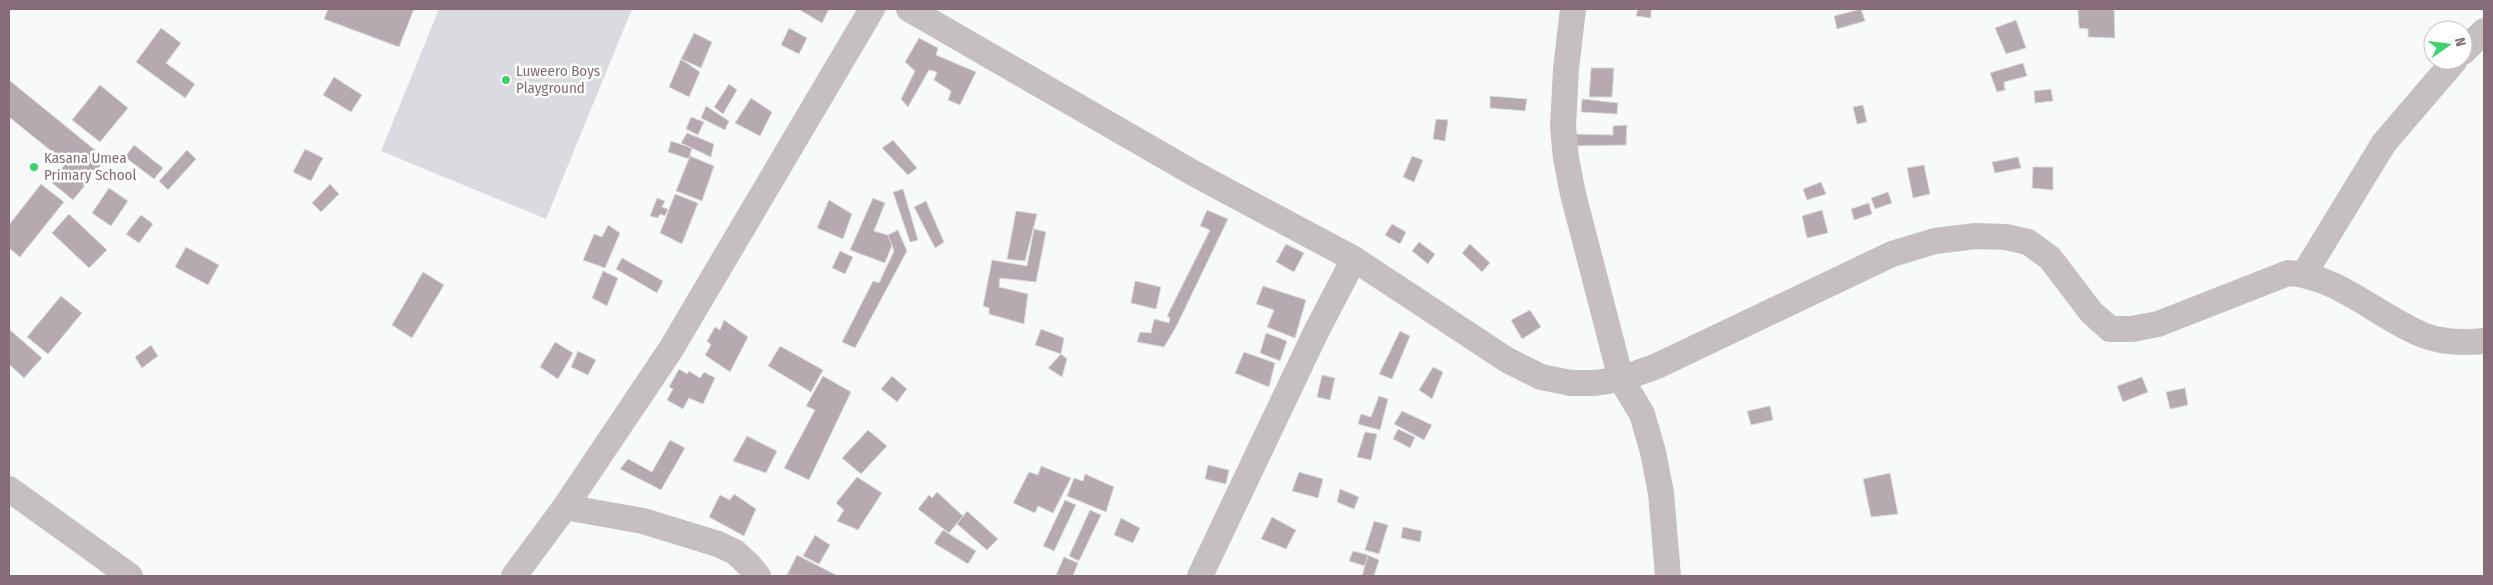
<svg xmlns="http://www.w3.org/2000/svg" width="2493" height="585" font-family="'Fira Sans Condensed',sans-serif">
<rect width="100%" height="100%" fill="#f8f9f9"/>
<polygon fill="#d9dbe0" points="439,9 632,9 546,219 381,151"/>
<g fill="#b6a9af" stroke="#dadbdb">
<polygon points="328,9 414,9 399,47 324,19"/>
<polygon points="798,9 829,9 822,23"/>
<polygon points="1638,9 1651,9 1651,18 1636,16"/>
<polygon points="1861,9 1865,21 1837,29 1834,16"/>
<polygon points="2087,9 2114,9 2115,38 2088,37 2088,29 2079,28 2078,10"/>
<polygon points="2016,20 2026,48 2006,54 1995,28"/>
<polygon points="161,28 181,43 166,63 195,84 185,98 136,62"/>
<polygon points="789,28 807,38 799,54 781,45"/>
<polygon points="694,33 712,42 701,68 681,59"/>
<polygon points="919,38 938,48 936,55 976,72 960,105 948,100 951,91 934,80 937,72 929,70 908,107 901,99 915,71 905,62"/>
<polygon points="681,59 700,72 689,97 669,87"/>
<polygon points="2023,63 2027,76 2004,82 2005,90 1997,92 1990,73"/>
<polygon points="1591,68 1614,68 1612,97 1589,97"/>
<polygon points="334,77 362,95 351,112 323,95"/>
<polygon points="9,80 106,159 73,200 51,182 66,163 9,117"/>
<polygon points="729,84 737,90 723,114 714,107"/>
<polygon points="100,85 128,108 100,142 72,120"/>
<polygon points="2051,89 2053,101 2035,103 2034,91"/>
<polygon points="1490,96 1527,99 1525,111 1490,108"/>
<polygon points="751,98 772,112 760,136 735,123"/>
<polygon points="1582,99 1618,103 1617,114 1581,112"/>
<polygon points="1863,105 1867,122 1857,124 1853,107"/>
<polygon points="706,106 729,121 725,130 701,118"/>
<polygon points="691,117 704,122 698,135 686,129"/>
<polygon points="1436,119 1448,120 1445,141 1433,139"/>
<polygon points="1627,125 1626,145 1574,146 1574,134 1613,135 1613,126"/>
<polygon points="687,133 714,144 711,157 681,143"/>
<polygon points="893,140 917,168 908,175 882,148"/>
<polygon points="671,141 692,148 689,159 668,152"/>
<polygon points="134,145 163,168 154,179 125,157"/>
<polygon points="305,149 323,158 311,181 293,172"/>
<polygon points="187,150 196,159 168,190 159,181"/>
<polygon points="690,156 714,166 702,201 676,191"/>
<polygon points="1412,156 1423,160 1414,182 1403,177"/>
<polygon points="2018,157 2021,168 1995,173 1992,162"/>
<polygon points="1924,165 1930,194 1913,198 1907,168"/>
<polygon points="2033,167 2053,167 2053,190 2032,188"/>
<polygon points="1821,182 1826,194 1807,200 1803,189"/>
<polygon points="41,184 64,202 20,257 9,248 9,225"/>
<polygon points="330,184 339,194 321,212 312,203"/>
<polygon points="109,188 128,201 111,226 92,213"/>
<polygon points="903,189 918,240 910,242 893,192"/>
<polygon points="1888,192 1892,203 1875,209 1871,198"/>
<polygon points="675,194 698,203 682,244 660,233"/>
<polygon points="657,198 665,201 662,207 668,209 665,216 660,214 658,218 650,216"/>
<polygon points="873,198 885,203 874,231 888,235 892,245 885,263 850,250"/>
<polygon points="829,200 852,214 843,239 817,228"/>
<polygon points="926,201 944,242 935,248 914,207"/>
<polygon points="1869,203 1872,214 1854,220 1851,209"/>
<polygon points="1207,210 1228,219 1176,327 1164,347 1137,342 1140,332 1151,333 1154,319 1169,323 1170,318 1167,316 1210,230 1200,226"/>
<polygon points="1822,210 1828,233 1807,238 1802,216"/>
<polygon points="1016,211 1037,214 1025,261 1007,259"/>
<polygon points="69,214 107,250 89,268 52,233"/>
<polygon points="141,215 153,224 139,243 126,234"/>
<polygon points="1392,224 1406,232 1400,244 1385,235"/>
<polygon points="608,225 620,233 605,268 583,260 594,234 602,237"/>
<polygon points="1034,229 1046,232 1036,282 1000,278 999,287 1028,294 1024,324 989,314 989,308 983,306 992,260 1027,266"/>
<polygon points="898,230 907,251 855,348 842,342 873,281 879,283 894,251 888,235"/>
<polygon points="1419,242 1435,254 1428,264 1412,251"/>
<polygon points="1286,244 1304,253 1294,272 1276,262"/>
<polygon points="1470,244 1490,263 1482,272 1462,253"/>
<polygon points="186,247 219,265 208,285 175,267"/>
<polygon points="840,251 853,257 845,274 832,268"/>
<polygon points="622,258 663,281 657,293 616,269"/>
<polygon points="603,271 618,278 607,306 592,298"/>
<polygon points="423,272 444,285 412,338 392,325"/>
<polygon points="1135,281 1161,287 1156,309 1131,303"/>
<polygon points="1263,286 1306,300 1295,338 1267,327 1274,310 1256,304"/>
<polygon points="61,296 82,313 48,354 27,337"/>
<polygon points="1530,310 1541,327 1522,339 1511,320"/>
<polygon points="724,320 748,337 730,372 705,355 711,345 707,341 715,327 720,330"/>
<polygon points="9,329 42,358 24,378 9,364"/>
<polygon points="1041,329 1064,338 1061,354 1035,345"/>
<polygon points="1400,331 1410,336 1392,379 1379,374"/>
<polygon points="1266,333 1287,341 1280,361 1260,353"/>
<polygon points="555,342 573,353 558,379 540,367"/>
<polygon points="151,345 158,356 142,368 135,357"/>
<polygon points="780,346 823,370 811,392 768,366"/>
<polygon points="578,351 596,360 588,375 571,367"/>
<polygon points="1244,352 1275,363 1269,387 1235,373"/>
<polygon points="1061,354 1067,359 1062,377 1048,368"/>
<polygon points="1433,367 1443,372 1432,399 1419,390"/>
<polygon points="679,369 687,374 689,371 700,378 704,372 715,378 703,404 689,398 683,409 667,400 673,389 669,387"/>
<polygon points="1322,375 1335,378 1330,400 1317,397"/>
<polygon points="823,376 851,392 809,480 784,468 815,410 806,406"/>
<polygon points="892,376 907,389 897,402 881,389"/>
<polygon points="2142,377 2148,392 2123,402 2117,386"/>
<polygon points="2185,388 2188,405 2170,409 2166,392"/>
<polygon points="1379,396 1388,399 1380,430 1358,424 1361,414 1371,417"/>
<polygon points="1770,406 1773,420 1751,425 1747,411"/>
<polygon points="1402,411 1432,425 1424,440 1394,424"/>
<polygon points="1398,429 1415,437 1410,448 1393,439"/>
<polygon points="868,430 887,446 861,474 842,458"/>
<polygon points="1365,432 1377,434 1371,460 1357,457"/>
<polygon points="747,436 777,451 766,473 733,461"/>
<polygon points="670,440 685,448 661,490 620,469 628,459 652,472"/>
<polygon points="1208,465 1229,470 1226,484 1205,479"/>
<polygon points="1041,466 1071,478 1053,513 1038,506 1035,513 1013,503 1029,472 1038,475"/>
<polygon points="1299,472 1323,479 1318,498 1292,491"/>
<polygon points="1890,473 1898,514 1871,517 1863,479"/>
<polygon points="1085,474 1114,487 1106,512 1067,496 1074,478 1083,481"/>
<polygon points="857,477 882,493 858,530 837,521 844,510 836,503"/>
<polygon points="1340,489 1359,497 1354,509 1337,502"/>
<polygon points="937,492 963,516 949,533 918,509 929,495 932,498"/>
<polygon points="734,494 756,509 744,536 709,517 720,495 730,500"/>
<polygon points="1065,500 1076,505 1054,551 1043,546"/>
<polygon points="1090,510 1101,515 1079,561 1069,556"/>
<polygon points="967,511 998,539 987,550 957,524"/>
<polygon points="1272,517 1296,530 1286,549 1261,539"/>
<polygon points="1121,518 1140,528 1133,543 1114,535"/>
<polygon points="1374,521 1388,525 1379,554 1365,550"/>
<polygon points="1403,527 1422,531 1420,542 1401,538"/>
<polygon points="943,530 976,551 968,564 934,543"/>
<polygon points="815,535 830,545 819,564 803,556"/>
<polygon points="1353,551 1368,555 1365,566 1349,561"/>
<polygon points="797,555 838,576 787,575"/>
<polygon points="1368,555 1379,560 1374,576 1362,576"/>
<polygon points="1064,557 1078,563 1073,576 1056,575"/>
</g>
<g fill="none" stroke-linecap="round" stroke-linejoin="round">
<g stroke="#c6bfc2" stroke-width="26">
<path d="M909 9 1195 174 1354 259 1507 360 1541 377 1571 383H1595L1621 379 1657 366 1892 254 1935 241 1976 236 2006 237 2028 242 2050 258 2091 312 2110 329H2132L2158 324 2288 273C2339 276 2378 317 2423 335 2443 343 2464 343 2484 341"/>
<polyline points="1573,9 1566,69 1563,127 1566,158 1573,194 1621,379 1642,414 1653,452 1661,493 1668,576"/>
<polyline points="2463,52 2484,31"/>
<polyline points="2304,274 2384,143 2455,60"/>
<polyline points="9,489 130,576"/>
<polyline points="565,507 643,521 718,544 735,552 749,565 758,576"/>
<polyline points="514,576 565,507 671,349 872,9"/>
<polyline points="1200,576 1316,332 1354,259"/>
</g>
</g>
<g fill="#41d06f" stroke="#fff" stroke-width="2">
<circle cx="506" cy="80" r="5"/>
<circle cx="34" cy="167" r="5"/>
</g>
<g text-anchor="middle" dominant-baseline="central" stroke-width="5" stroke-linejoin="round" paint-order="stroke">
<g font-size="15" fill="#856c78" stroke="#fff" text-anchor="start">
<text x="516" y="71">Luweero Boys<tspan x="516" dy="17">Playground</tspan></text>
<text x="44" y="158">Kasana Umea<tspan x="44" dy="17">Primary School</tspan></text>
</g>
</g>
<rect width="2493" height="585" fill="none" stroke="#856c78" stroke-width="20"/>
<g transform="translate(2448 45) rotate(76)"><circle r="24" fill="#ffffff" stroke="#cec4c9"/>
<path d="M0-4L9 19L0 12L-9 19Z" fill="#41d06f"/>
<text y="-8" font-size="14" font-weight="bold" text-anchor="middle" fill="#856c78">N</text>
</g>
</svg>
